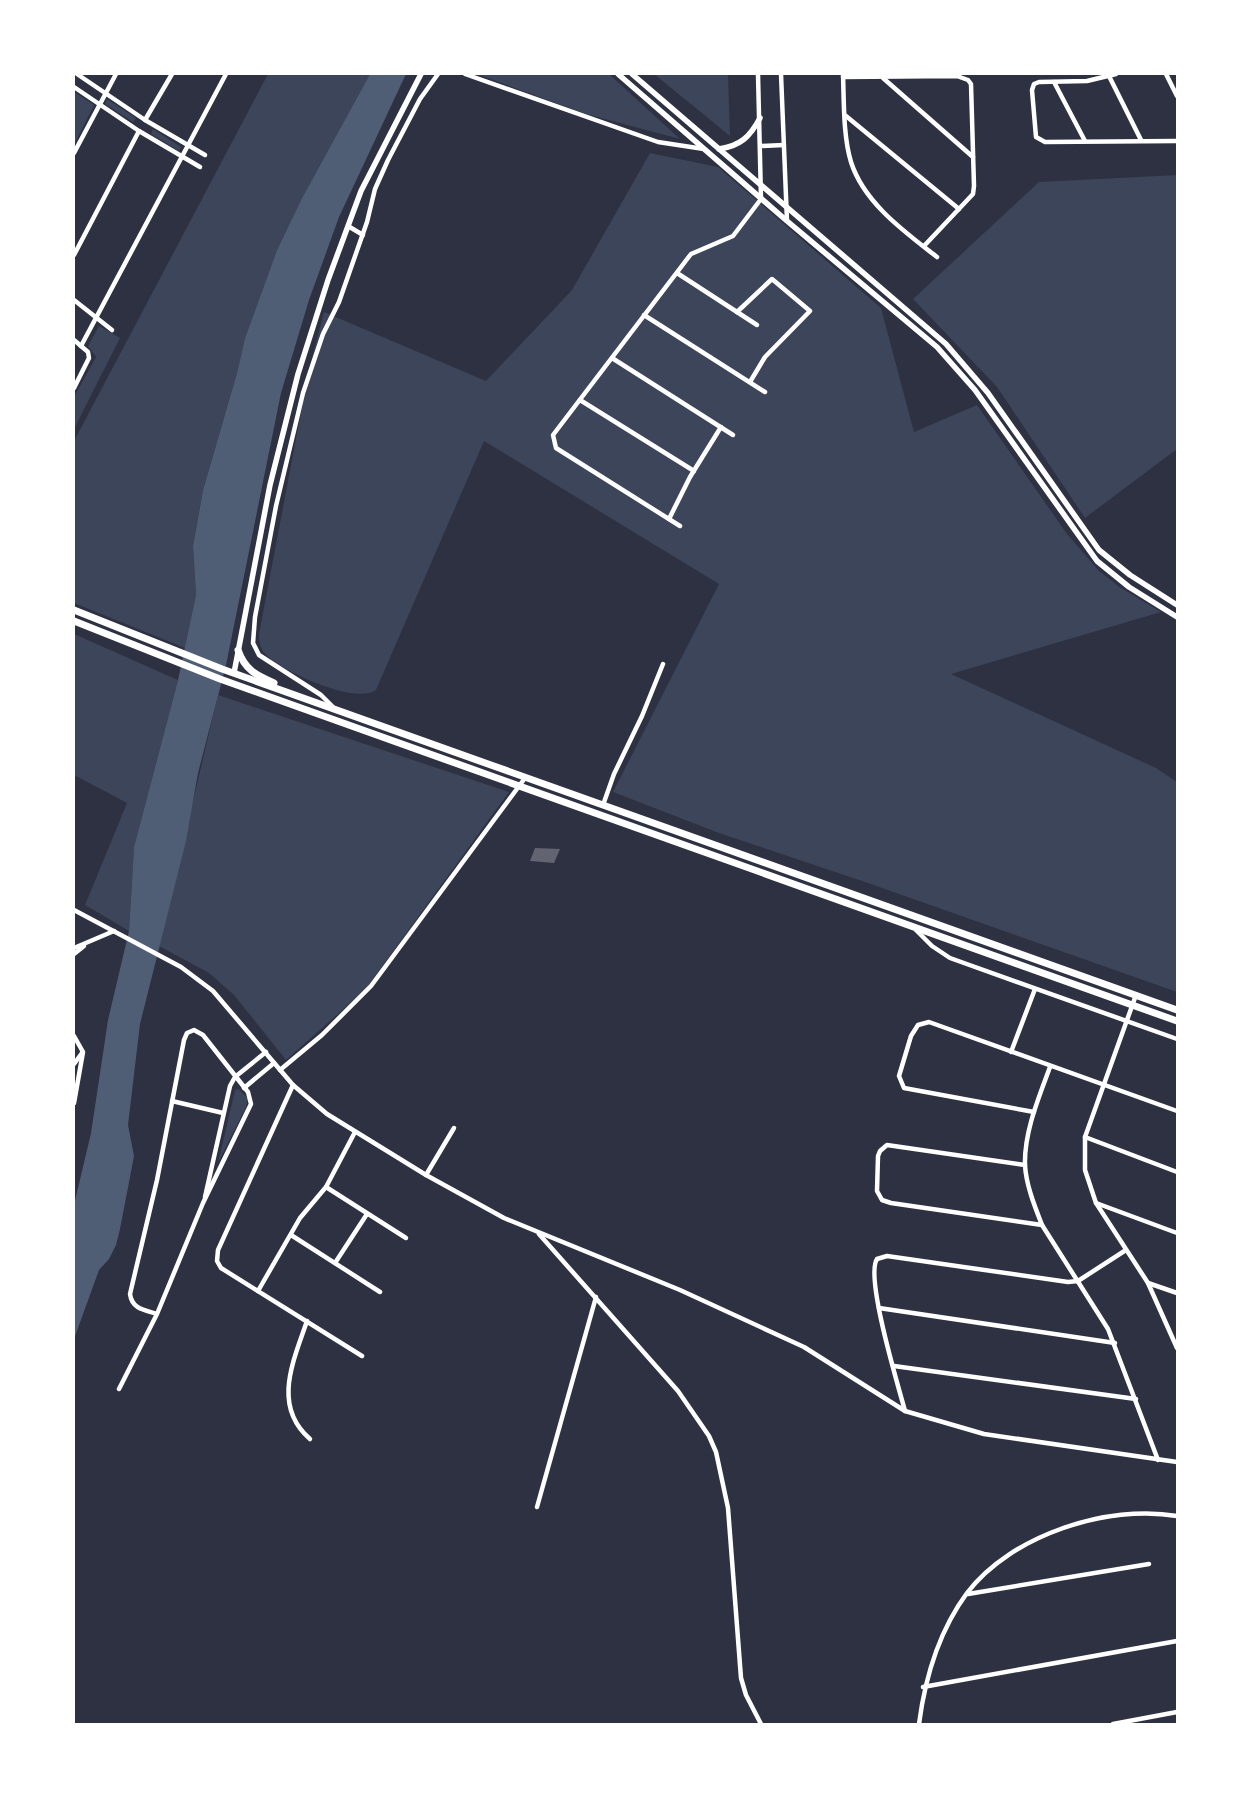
<svg xmlns="http://www.w3.org/2000/svg" width="1251" height="1798" font-family="'PT Sans Narrow',sans-serif">
<rect width="100%" height="100%" fill="#2d3142"/>
<g fill="#3c4559">
<polygon points="268,74 370,74 302,198 277,250 245,338 237,373 203,490 193,546 196,595 185,648 74,603 74,441"/>
<polygon points="477,74 609,74 680,139 586,114"/>
<polygon points="654,74 728,74 730,136"/>
<polygon points="74,92 94,105 74,145"/>
<polygon points="107,99 136,118 133,122 105,104"/>
<polygon points="153,129 181,147 179,151 151,134"/>
<path d="M650 153 718 167 881 308 914 432 977 405 1067 534 1099 571 1121 588 1161 612 951 674 1156 768 1177 782V992L868 883 719 833 613 792 719 584 484 441 376 690C355 705 284 672 266 655 260 649 259 641 259 634L309 370 324 312 486 381 572 290Z"/>
<polygon points="1177,175 1177,449 1085,518 997,387 913,299 1039,182"/>
<polygon points="99,326 120,338 74,429 74,397 96,357 88,346"/>
<polygon points="74,634 178,680 134,847 129,931 85,905 127,803 74,775"/>
<polygon points="218,695 509,792 365,990 286,1060 234,995 209,973 159,946"/>
<polygon points="239,1089 248,1099 246,1107 218,1163 235,1090"/>
</g>
<polygon fill="#4f5d75" points="370,74 406,74 339,217 309,300 281,393 226,665 198,773 186,841 140,1024 128,1125 134,1156 120,1229 116,1245 109,1259 99,1270 74,1339 74,1205 91,1133 108,1020 129,931 134,847 178,680 196,595 193,546 203,490 237,373 245,338 277,250 302,198"/>
<polygon fill="#626471" points="535,848 560,849 554,863 530,861"/>
<g fill="none" stroke-linecap="round" stroke-linejoin="round">
<g stroke="#fff" stroke-width="4.5">
<polyline points="77,74 145,120 205,155"/>
<polyline points="465,74 658,142 704,149"/>
<polyline points="781,74 787,221"/>
<path d="M843 74C844 100 843 136 851 162 864 203 905 232 937 257"/>
<polyline points="1116,74 1087,81 1039,82 1034,84 1032,90 1036,137 1045,142 1177,141"/>
<polyline points="1166,74 1177,96"/>
<polyline points="1109,76 1141,140"/>
<polyline points="843,77 957,76 968,80 971,84 974,186 973,194 924,246"/>
<polyline points="883,78 973,157"/>
<polyline points="1054,82 1085,141"/>
<polyline points="74,87 139,131 200,167"/>
<polyline points="846,116 959,209"/>
<polyline points="145,120 172,74"/>
<polyline points="761,146 784,145"/>
<polyline points="74,153 116,74"/>
<polyline points="348,226 363,235"/>
<polyline points="74,255 139,131"/>
<polyline points="677,273 757,325"/>
<polyline points="74,300 112,330"/>
<polyline points="737,312 772,279 810,311 765,357 750,382"/>
<polyline points="644,315 765,392"/>
<polyline points="74,340 88,352 89,358 74,388"/>
<polyline points="81,346 226,74"/>
<polyline points="612,358 733,435"/>
<polyline points="580,400 694,471"/>
<polyline points="669,519 690,477 721,427"/>
<polyline points="680,526 556,448 553,435 691,254 733,236 761,199 758,74"/>
<polyline points="335,709 321,695 259,655 253,643 255,617 276,506 303,393 323,334 339,302 367,222 375,189 388,160 420,99 438,74"/>
<polyline points="603,805 614,774 642,716 663,664"/>
<polyline points="74,910 181,967 213,991 293,1085 327,1114 426,1175 504,1218 680,1290 804,1347 905,1411 984,1434 1177,1462"/>
<polyline points="916,930 932,946 950,958 1177,1039"/>
<polyline points="74,948 114,931"/>
<polyline points="74,954 84,946"/>
<polyline points="1136,995 1085,1137 1085,1170 1096,1203 1148,1283 1177,1348"/>
<polyline points="74,1036 83,1052 74,1103"/>
<polyline points="1011,1052 1035,989"/>
<polyline points="74,1064 82,1053"/>
<path d="M1050 1067C1039 1097 1024 1132 1025 1165 1026 1185 1035 1207 1042 1225L1108 1329 1158 1460"/>
<polyline points="280,1070 322,1035 371,986 525,778"/>
<polyline points="293,1085 218,1250 217,1261 221,1268 362,1356"/>
<polyline points="244,1088 274,1063"/>
<polyline points="172,1101 223,1113"/>
<polyline points="1034,1112 904,1088 899,1076 911,1036 918,1025 929,1022 1177,1111"/>
<polyline points="1085,1137 1177,1172"/>
<polyline points="1025,1165 887,1145 880,1151 878,1156 877,1191 882,1200 891,1203 1042,1225"/>
<polyline points="426,1175 454,1128"/>
<polyline points="326,1187 406,1238"/>
<polyline points="205,1197 230,1086 235,1077 266,1052"/>
<polyline points="1096,1203 1177,1233"/>
<polyline points="539,1234 678,1391 709,1436 716,1452 728,1508 741,1678 746,1695 761,1724"/>
<polyline points="291,1235 380,1292"/>
<polyline points="335,1263 367,1214"/>
<polyline points="1148,1283 1177,1293"/>
<polyline points="258,1291 300,1218 326,1187 355,1132"/>
<polyline points="879,1308 1115,1343"/>
<path d="M307 1321C293 1362 272 1406 310 1439"/>
<polyline points="894,1366 1136,1399"/>
<path d="M119 1389 157 1314 203 1203 251 1104 248 1092 203 1035 194 1030 187 1033 184 1040 157 1180 130 1294C132 1309 144 1310 157 1314"/>
<path d="M905 1411C898 1385 865 1277 877 1259L887 1256 1068 1282 1078 1281 1126 1250"/>
<polyline points="537,1507 596,1297"/>
<polyline points="968,1594 1149,1564"/>
<polyline points="923,1687 1177,1641"/>
<path d="M919 1724C925 1678 939 1631 967 1593 1011 1535 1108 1504 1177 1516"/>
<polyline points="1113,1724 1177,1712"/>
</g>
<g stroke="#fff" stroke-width="5.5">
<polyline points="618,74 787,221 937,347 975,390 1097,561 1129,587 1177,617"/>
<polyline points="632,74 946,344 988,393 1099,550 1130,575 1177,605"/>
<path d="M719 149C740 146 750 137 760 118"/>
<polyline points="234,673 270,485 298,374 328,280 361,191 421,74"/>
</g>
<g stroke="#fff" stroke-width="7">
<polyline points="74,610 222,669 1177,1010"/>
<polyline points="74,621 220,679 1177,1021"/>
<path d="M238 650C245 670 256 675 274 683"/>
</g>
</g>
<rect width="1251" height="1798" fill="none" stroke="#ffffff" stroke-width="150"/>
</svg>
